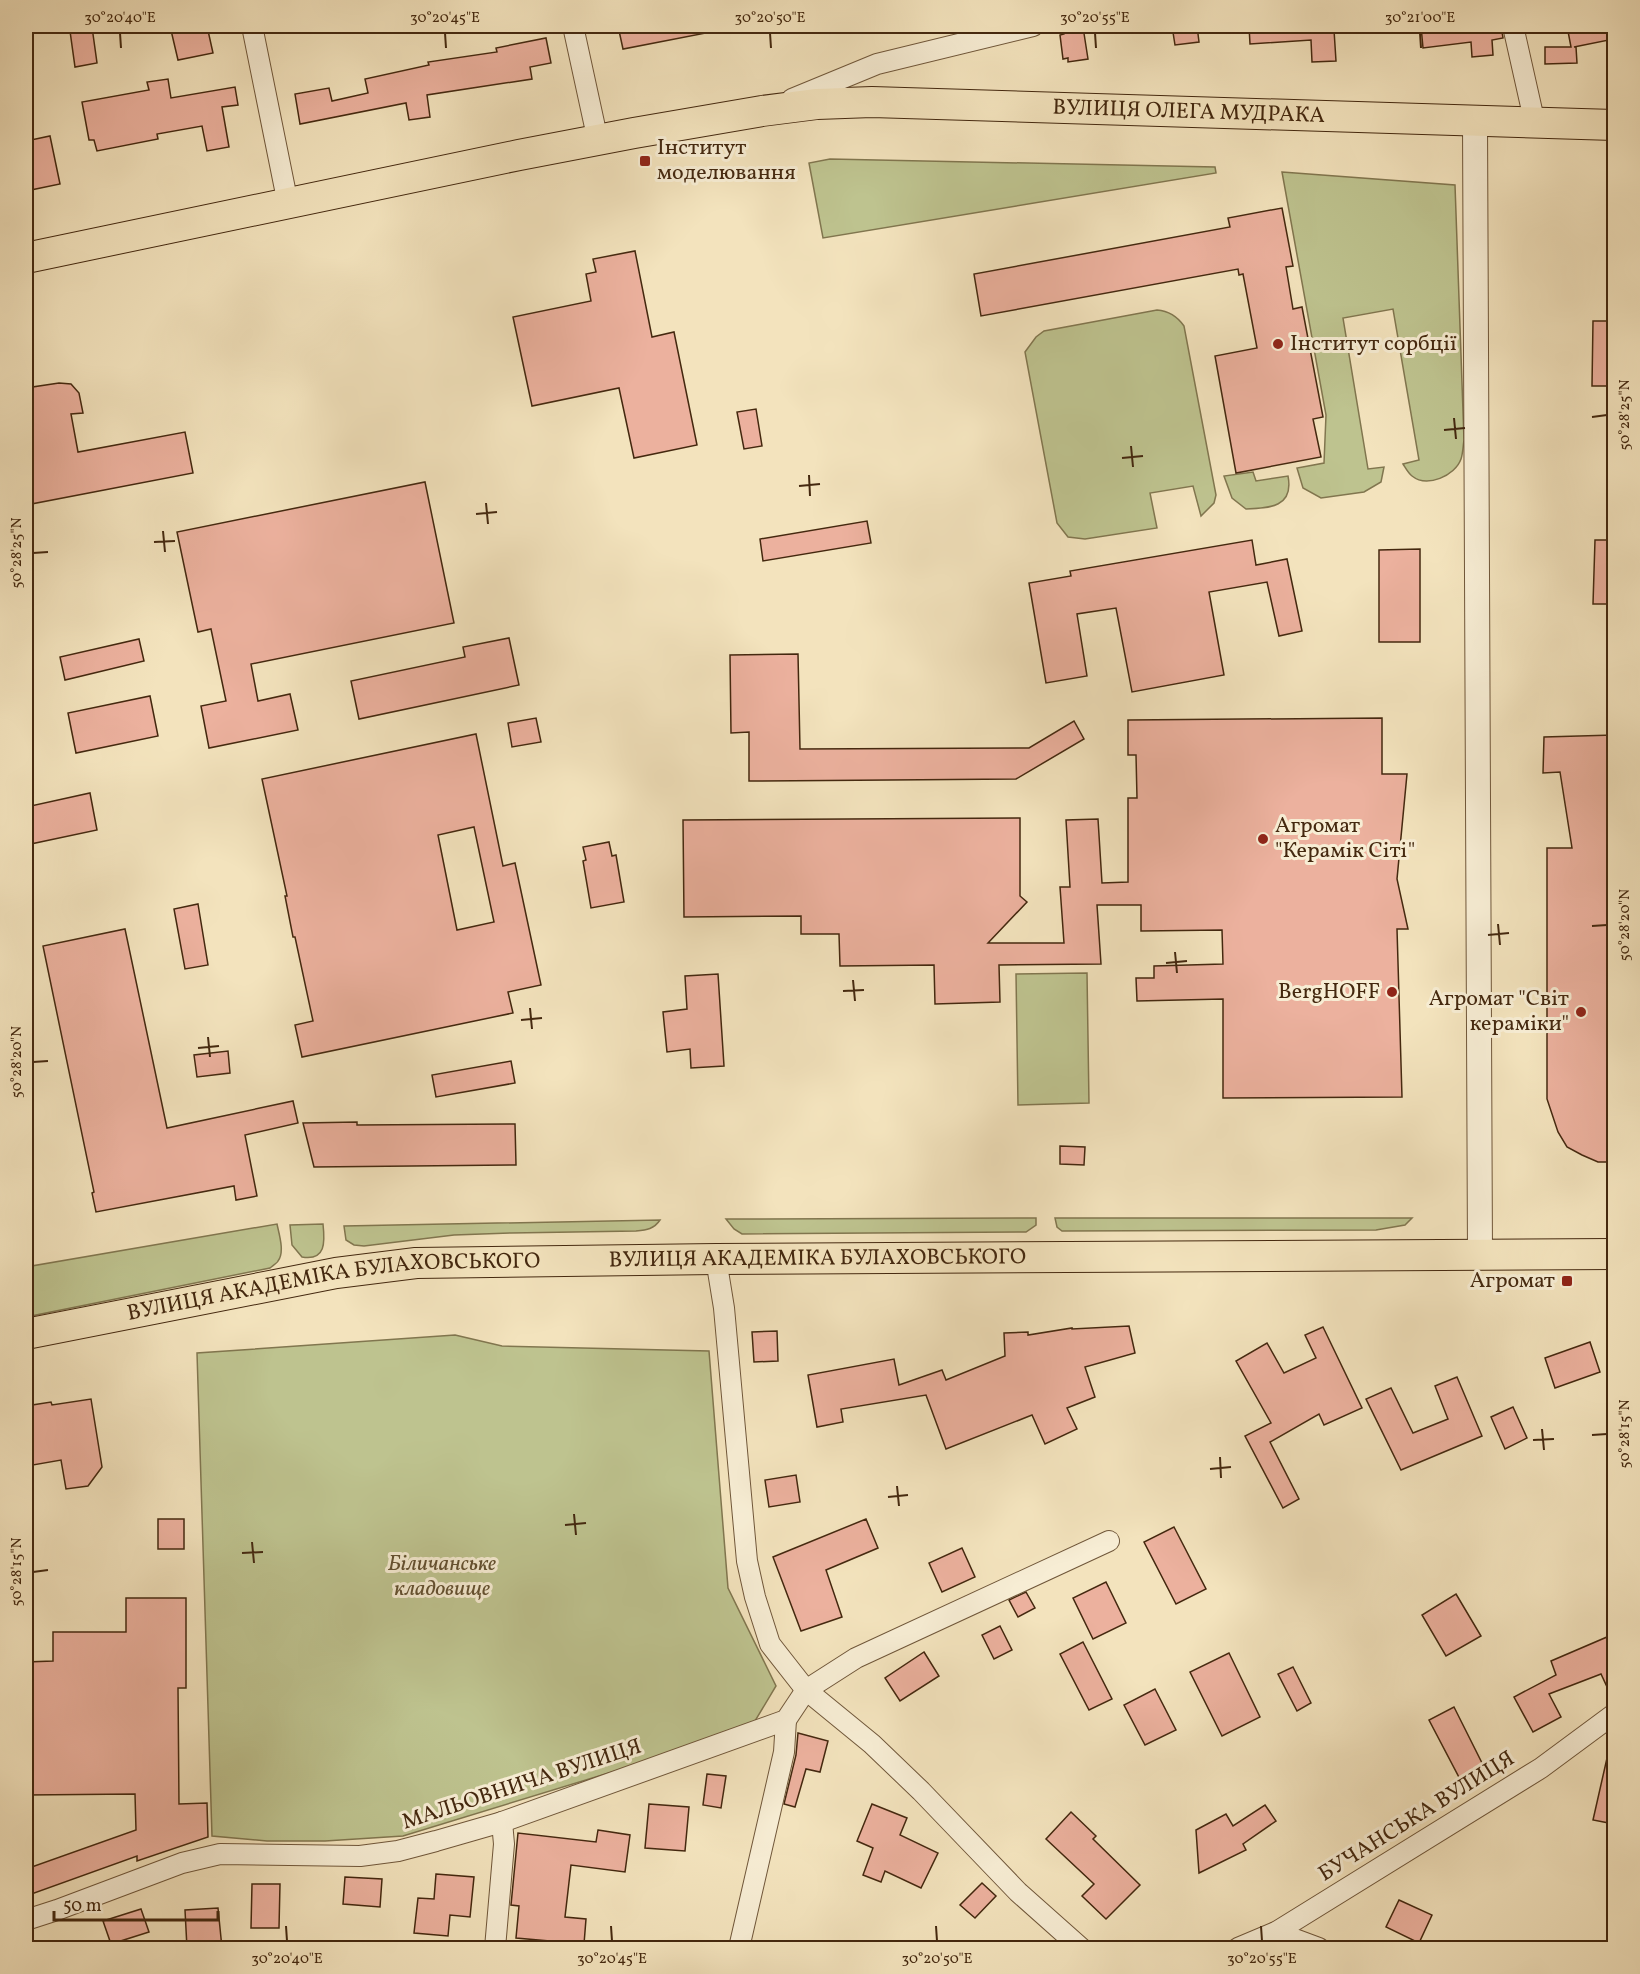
<svg xmlns="http://www.w3.org/2000/svg" width="1640" height="1974" font-family="Vollkorn,serif">
<rect width="100%" height="100%" fill="#f3e3bd"/>
<filter id="stains"><feTurbulence type="fractalNoise" baseFrequency=".00333" numOctaves="4"/><feColorMatrix values="0 0 0 0 .2 0 0 0 0 .09 0 0 0 0 .02 0 0 0 .5 -.17"/></filter>
<radialGradient id="worn" r=".72"><stop offset=".6" stop-color="#630" stop-opacity="0"/><stop offset="1" stop-color="#630" stop-opacity=".3"/></radialGradient>
<g fill="#bec38f" stroke="#81764f" stroke-width="1.5">
<polygon points="830,159 1215,167 1216,173 823,238 809,163"/>
<path d="M1282 172 1455 185 1464 440C1463 446 1463 453 1461 459 1455 476 1427 488 1412 476 1408 473 1405 467 1403 464L1419 460 1393 309 1343 318 1368 469 1384 467 1381 482 1364 492 1321 498 1303 488 1297 468 1324 463 1326 415Z"/>
<path d="M1157 310C1169 311 1177 316 1184 326L1216 495 1214 503 1201 516 1193 486 1150 493 1157 528 1085 539 1068 537 1057 523 1025 352 1036 337 1044 331Z"/>
<path d="M1253 472 1256 481 1288 476C1294 507 1270 508 1246 509L1232 498 1224 476Z"/>
<polygon points="1087,973 1089,1103 1018,1105 1016,974"/>
<polygon points="1036,1218 1036,1225 1026,1232 742,1234 734,1229 726,1219"/>
<polygon points="1055,1218 1412,1218 1405,1225 1376,1230 1062,1231 1057,1227"/>
<path d="M660 1220C654 1229 647 1230 636 1231L511 1233 454 1235 364 1246 354 1245 346 1240 344 1226Z"/>
<path d="M277 1224C279 1234 285 1252 278 1261 278 1262 270 1268 270 1268L26 1317V1267Z"/>
<path d="M323 1224C325 1242 326 1261 302 1257L292 1245 290 1225Z"/>
<polygon points="455,1335 502,1346 709,1351 728,1588 776,1686 755,1721 625,1768 403,1836 325,1841 267,1841 212,1836 197,1353"/>
</g>
<g fill="#ecb19e" stroke="#44280f" stroke-width="1.5" fill-rule="evenodd">
<polygon points="170,26 207,26 213,53 178,60"/>
<polygon points="618,26 705,26 706,33 623,49"/>
<polygon points="1172,26 1197,26 1199,42 1175,45"/>
<polygon points="1249,26 1324,26 1324,31 1334,30 1336,61 1312,62 1311,40 1250,44"/>
<polygon points="1421,26 1501,26 1503,38 1492,40 1493,55 1472,57 1471,42 1423,48"/>
<polygon points="1567,26 1614,26 1614,39 1574,47 1576,47 1577,63 1545,64 1545,47 1571,47"/>
<polygon points="92,27 97,63 75,67 70,31"/>
<polygon points="1083,27 1088,59 1068,62 1068,58 1063,59 1060,35 1064,34 1064,30"/>
<polygon points="546,38 551,63 530,67 532,79 427,95 430,117 409,120 406,103 300,124 295,94 329,88 332,101 368,93 365,79 429,65 428,62 497,52 496,48"/>
<polygon points="168,79 171,98 235,87 238,105 222,107 229,147 207,151 202,126 157,134 158,139 97,151 94,140 89,140 82,102 149,90 147,82"/>
<polygon points="50,136 60,184 26,191 26,141"/>
<polygon points="1282,208 1293,266 1286,267 1293,309 1302,307 1323,417 1313,419 1321,457 1236,473 1215,356 1257,348 1243,274 1239,275 1238,269 981,316 974,274 1230,227 1228,218"/>
<polygon points="635,251 652,337 674,332 697,445 634,458 619,388 532,406 513,317 591,301 586,274 596,272 593,259"/>
<polygon points="1593,321 1614,321 1614,386 1592,386"/>
<polygon points="59,383 71,384 79,393 83,413 71,414 78,452 185,432 193,473 26,505 26,388"/>
<polygon points="756,409 762,446 744,449 737,412"/>
<polygon points="425,482 454,623 251,664 258,701 290,694 298,730 209,748 201,706 226,701 211,629 198,632 177,532"/>
<polygon points="867,521 871,543 763,561 760,539"/>
<polygon points="1252,540 1256,565 1287,559 1302,631 1279,636 1267,582 1209,592 1224,675 1132,692 1116,608 1077,614 1087,676 1046,683 1029,583 1071,576 1070,571"/>
<polygon points="1595,540 1614,540 1614,604 1593,604"/>
<polygon points="1420,549 1420,642 1379,642 1379,550"/>
<polygon points="509,638 519,685 359,719 351,681 465,657 463,647"/>
<polygon points="139,639 144,661 65,680 60,657"/>
<polygon points="798,654 800,749 1029,748 1074,721 1084,739 1016,779 749,781 749,732 731,733 730,655"/>
<polygon points="150,696 158,736 76,753 68,713"/>
<polygon points="536,718 541,742 512,747 508,723"/>
<polygon points="1382,718 1382,774 1407,774 1397,879 1408,929 1397,929 1402,1097 1223,1098 1223,999 1137,1001 1136,978 1154,978 1154,966 1223,964 1222,930 1141,931 1141,905 1097,905 1101,964 999,965 1000,1002 935,1004 934,965 840,966 839,934 801,934 801,916 684,917 683,820 1020,818 1020,896 1027,902 988,943 1064,943 1060,887 1070,887 1066,820 1098,819 1102,883 1128,882 1128,798 1137,798 1136,755 1128,755 1128,720"/>
<path d="M476 734 503 866 515 863 541 985 508 992 513 1013 302 1057 295 1025 313 1021 295 937H293L285 896H287L262 779ZM474 827 494 922 457 930 438 835Z"/>
<polygon points="1614,735 1614,1162 1598,1162 1582,1155 1567,1147 1558,1132 1547,1099 1547,848 1572,848 1560,772 1543,773 1544,737"/>
<polygon points="90,793 97,830 26,845 26,807"/>
<polygon points="609,842 612,856 616,855 624,902 591,908 583,861 586,860 583,847"/>
<polygon points="198,904 208,965 185,969 174,909"/>
<polygon points="125,929 167,1128 293,1101 298,1123 245,1135 257,1196 236,1200 234,1186 96,1212 92,1193 94,1192 43,946"/>
<polygon points="718,974 724,1066 691,1068 690,1049 667,1052 663,1012 687,1009 685,976"/>
<polygon points="228,1051 230,1073 197,1077 194,1055"/>
<polygon points="511,1061 515,1083 436,1097 432,1075"/>
<polygon points="357,1122 357,1125 515,1124 516,1165 314,1167 303,1123"/>
<polygon points="1060,1146 1085,1147 1084,1165 1060,1164"/>
<polygon points="1129,1326 1135,1353 1085,1367 1095,1397 1067,1408 1077,1429 1045,1444 1032,1415 946,1449 926,1395 841,1409 843,1422 817,1427 808,1375 894,1359 899,1385 942,1370 946,1380 1005,1356 1004,1333 1028,1332 1028,1335 1072,1328 1072,1329"/>
<polygon points="1323,1327 1362,1408 1324,1425 1319,1414 1270,1442 1299,1499 1283,1508 1245,1436 1271,1423 1236,1361 1267,1343 1284,1373 1316,1358 1305,1335"/>
<polygon points="777,1331 778,1361 754,1362 752,1332"/>
<polygon points="1590,1342 1600,1372 1555,1388 1545,1358"/>
<polygon points="1457,1377 1482,1436 1401,1470 1366,1399 1391,1388 1413,1433 1448,1419 1435,1386"/>
<polygon points="91,1399 102,1467 88,1486 66,1489 61,1460 33,1465 28,1434 26,1434 26,1406 51,1402 52,1405"/>
<polygon points="1513,1407 1527,1438 1505,1449 1491,1417"/>
<polygon points="796,1475 800,1502 769,1507 765,1480"/>
<rect x="158" y="1519" width="26" height="30"/>
<polygon points="866,1519 878,1548 826,1570 842,1617 801,1631 773,1557"/>
<polygon points="1174,1527 1206,1589 1176,1604 1144,1542"/>
<polygon points="962,1548 975,1577 942,1592 929,1563"/>
<polygon points="1106,1582 1126,1623 1093,1639 1073,1598"/>
<polygon points="1026,1592 1035,1608 1018,1617 1009,1600"/>
<polygon points="1456,1594 1481,1636 1446,1656 1422,1615"/>
<polygon points="126,1598 186,1598 186,1688 178,1688 179,1804 207,1803 208,1837 137,1861 137,1856 26,1896 26,1869 136,1830 135,1794 26,1795 26,1662 53,1661 53,1632 126,1632"/>
<polygon points="1000,1626 1012,1650 994,1659 982,1635"/>
<polygon points="1614,1634 1614,1702 1601,1674 1549,1694 1561,1717 1533,1732 1514,1697 1556,1675 1551,1661"/>
<polygon points="1083,1642 1112,1699 1089,1710 1060,1654"/>
<polygon points="924,1652 939,1676 900,1701 885,1678"/>
<polygon points="1229,1653 1260,1717 1222,1736 1190,1672"/>
<polygon points="1293,1667 1311,1703 1297,1711 1278,1674"/>
<polygon points="1155,1689 1176,1730 1145,1745 1124,1705"/>
<polygon points="1454,1707 1486,1771 1462,1783 1429,1720"/>
<polygon points="798,1733 828,1741 820,1772 806,1769 795,1807 784,1804 796,1755"/>
<polygon points="1607,1758 1614,1759 1614,1824 1593,1820"/>
<polygon points="707,1774 726,1776 721,1808 703,1805"/>
<polygon points="649,1804 689,1807 685,1851 645,1848"/>
<polygon points="872,1804 907,1818 900,1835 938,1853 921,1888 885,1871 881,1882 863,1875 873,1848 857,1841"/>
<polygon points="1265,1805 1276,1821 1243,1844 1246,1850 1199,1873 1196,1830 1226,1814 1233,1826"/>
<polygon points="1071,1812 1096,1836 1093,1839 1140,1885 1106,1919 1082,1896 1094,1884 1046,1839"/>
<polygon points="598,1830 630,1835 625,1872 571,1865 565,1917 586,1919 584,1944 516,1938 519,1906 511,1905 518,1833 596,1842"/>
<polygon points="436,1874 474,1877 470,1917 450,1915 448,1936 414,1933 418,1898 434,1899"/>
<polygon points="345,1877 382,1879 380,1907 343,1904"/>
<polygon points="982,1883 996,1896 975,1918 960,1905"/>
<polygon points="252,1884 280,1884 279,1928 251,1928"/>
<polygon points="1399,1900 1432,1915 1419,1943 1386,1927"/>
<polygon points="218,1908 222,1948 187,1948 185,1910"/>
<polygon points="141,1909 149,1932 111,1944 103,1921"/>
</g>
<g fill="none" stroke-linecap="round" stroke-linejoin="round">
<defs>
<g id="minor">
<polyline points="252,26 288,204"/>
<polyline points="573,26 598,141"/>
<polyline points="1513,26 1535,124"/>
<polyline points="792,99 877,64 1033,26"/>
<polyline points="716,1259 724,1308 747,1561 755,1597 770,1644 806,1690 872,1744 921,1791 1018,1892 1081,1948"/>
<polyline points="26,1920 57,1910 182,1863 220,1854 360,1856 398,1851 436,1841 502,1822 786,1720 806,1690 856,1658 1109,1541"/>
<polyline points="1276,1932 1319,1948"/>
<polyline points="495,1948 504,1844 502,1822"/>
<polyline points="739,1948 784,1752 786,1720"/>
<polyline points="1238,1948 1276,1932 1541,1768 1614,1714"/>
</g>
<polyline id="tertiary" points="1475,122 1480,1254"/>
<g id="primary">
<path id="s1" d="M26 258 519 155 634 133 762 111 817 104 872 102 1614 125"/>
<path id="s2" d="M26 1334 336 1273 416 1263 716 1259 1614 1254"/>
</g>
</defs>
<use href="#minor" stroke="#70573a" stroke-width="22"/>
<use href="#tertiary" stroke="#70573a" stroke-width="26"/>
<use href="#primary" stroke="#44280f" stroke-width="32"/>
<use href="#minor" stroke="#f7edd4" stroke-width="20"/>
<use href="#tertiary" stroke="#f7edd4" stroke-width="24"/>
<use href="#primary" stroke="#f3e3bd" stroke-width="30"/>
</g>
<path fill="none" stroke="#44280f" stroke-width="2" d="M120 33 121 48M445 33 446 48M770 33 771 48M1095 33 1096 48M1420 33 1421 48M1592 417 1607 415M1454 418 1456 439M1444 430 1465 428M1131 446 1133 467M1122 458 1143 456M809 475 810 496M799 486 820 484M486 503 488 524M476 514 497 512M163 531 165 552M154 542 175 541M33 553 48 552M1498 924 1500 945M1592 926 1607 925M1488 935 1509 933M1175 952 1177 973M1166 963 1187 961M853 980 855 1001M843 991 864 990M530 1008 532 1029M521 1020 542 1018M208 1037 210 1057M198 1048 219 1046M33 1062 48 1061M1542 1429 1544 1450M1592 1435 1607 1434M1533 1440 1554 1439M1220 1457 1221 1478M1210 1469 1231 1467M897 1486 899 1506M888 1497 908 1495M574 1514 576 1535M565 1525 586 1523M252 1542 254 1563M242 1553 263 1552M33 1572 48 1570M286 1926 287 1941M611 1926 612 1941M936 1926 937 1941M1261 1926 1262 1941"/>
<g fill="#8f2418" stroke="#f7edd4" stroke-width="2">
<rect x="639" y="155" width="12" height="12" rx="3"/>
<circle cx="1278" cy="344" r="6"/>
<circle cx="1263" cy="839" r="6"/>
<circle cx="1392" cy="992" r="6"/>
<circle cx="1581" cy="1012" r="6"/>
<rect x="1561" y="1275" width="12" height="12" rx="3"/>
</g>
<g text-anchor="middle" dominant-baseline="central" stroke-width="6" stroke-linejoin="round" paint-order="stroke">
<g font-size="22" fill="#44280f" stroke="#f7edd4">
<text stroke="none"><textPath href="#s1" startOffset="1178">ВУЛИЦЯ ОЛЕГА МУДРАКА</textPath></text>
<text stroke="none"><textPath href="#s2" startOffset="798">ВУЛИЦЯ АКАДЕМІКА БУЛАХОВСЬКОГО</textPath></text>
<text stroke="none"><textPath href="#s2" startOffset="312">ВУЛИЦЯ АКАДЕМІКА БУЛАХОВСЬКОГО</textPath></text>
<text transform="translate(522 1785) rotate(-18)">МАЛЬОВНИЧА ВУЛИЦЯ</text>
<text transform="translate(1417 1817) rotate(-32)">БУЧАНСЬКА ВУЛИЦЯ</text>
</g>
<g font-size="22" fill="#44280f" stroke="#f7edd4" text-anchor="start">
<text x="657" y="148">Інститут<tspan x="657" dy="25">моделювання</tspan></text>
<text x="1290" y="344">Інститут сорбції</text>
<text x="1275" y="826">Агромат<tspan x="1275" dy="25">"Керамік Сіті"</tspan></text>
<text x="1380" y="992" text-anchor="end">BergHOFF</text>
<text x="1569" y="999" text-anchor="end">Агромат "Світ<tspan x="1569" dy="25">кераміки"</tspan></text>
<text x="1555" y="1281" text-anchor="end">Агромат</text>
</g>
<g font-size="22" font-style="italic" fill="#624f2f" stroke="#f7edd4">
<text x="442" y="1564">Біличанське<tspan x="442" dy="25">кладовище</tspan></text>
</g>
</g>
<rect width="1640" height="1974" fill="none" stroke="#f3e3bd" stroke-width="66"/>
<path d="M54 1911v9h164v-9" fill="none" stroke="#44280f" stroke-width="3"/>
<text x="63" y="1911" font-size="18" fill="#44280f" stroke="#f7edd4" stroke-width="4.5" paint-order="stroke">50 m</text>
<rect x="33" y="33" width="1574" height="1908" fill="none" stroke="#44280f" stroke-width="2"/>
<g font-size="15" text-anchor="middle" fill="#44280f">
<text x="120" y="22">30°20'40"E</text>
<text x="445" y="22">30°20'45"E</text>
<text x="770" y="22">30°20'50"E</text>
<text x="1095" y="22">30°20'55"E</text>
<text x="1420" y="22">30°21'00"E</text>
<text transform="translate(1624 415) rotate(-90)" y="5">50°28'25"N</text>
<text transform="translate(16 553) rotate(-90)" y="5">50°28'25"N</text>
<text transform="translate(1624 925) rotate(-90)" y="5">50°28'20"N</text>
<text transform="translate(16 1062) rotate(-90)" y="5">50°28'20"N</text>
<text transform="translate(1624 1434) rotate(-90)" y="5">50°28'15"N</text>
<text transform="translate(16 1572) rotate(-90)" y="5">50°28'15"N</text>
<text x="287" y="1963">30°20'40"E</text>
<text x="612" y="1963">30°20'45"E</text>
<text x="937" y="1963">30°20'50"E</text>
<text x="1262" y="1963">30°20'55"E</text>
</g>
<rect width="100%" height="100%" filter="url(#stains)"/>
<rect width="100%" height="100%" fill="url(#worn)"/>
</svg>
